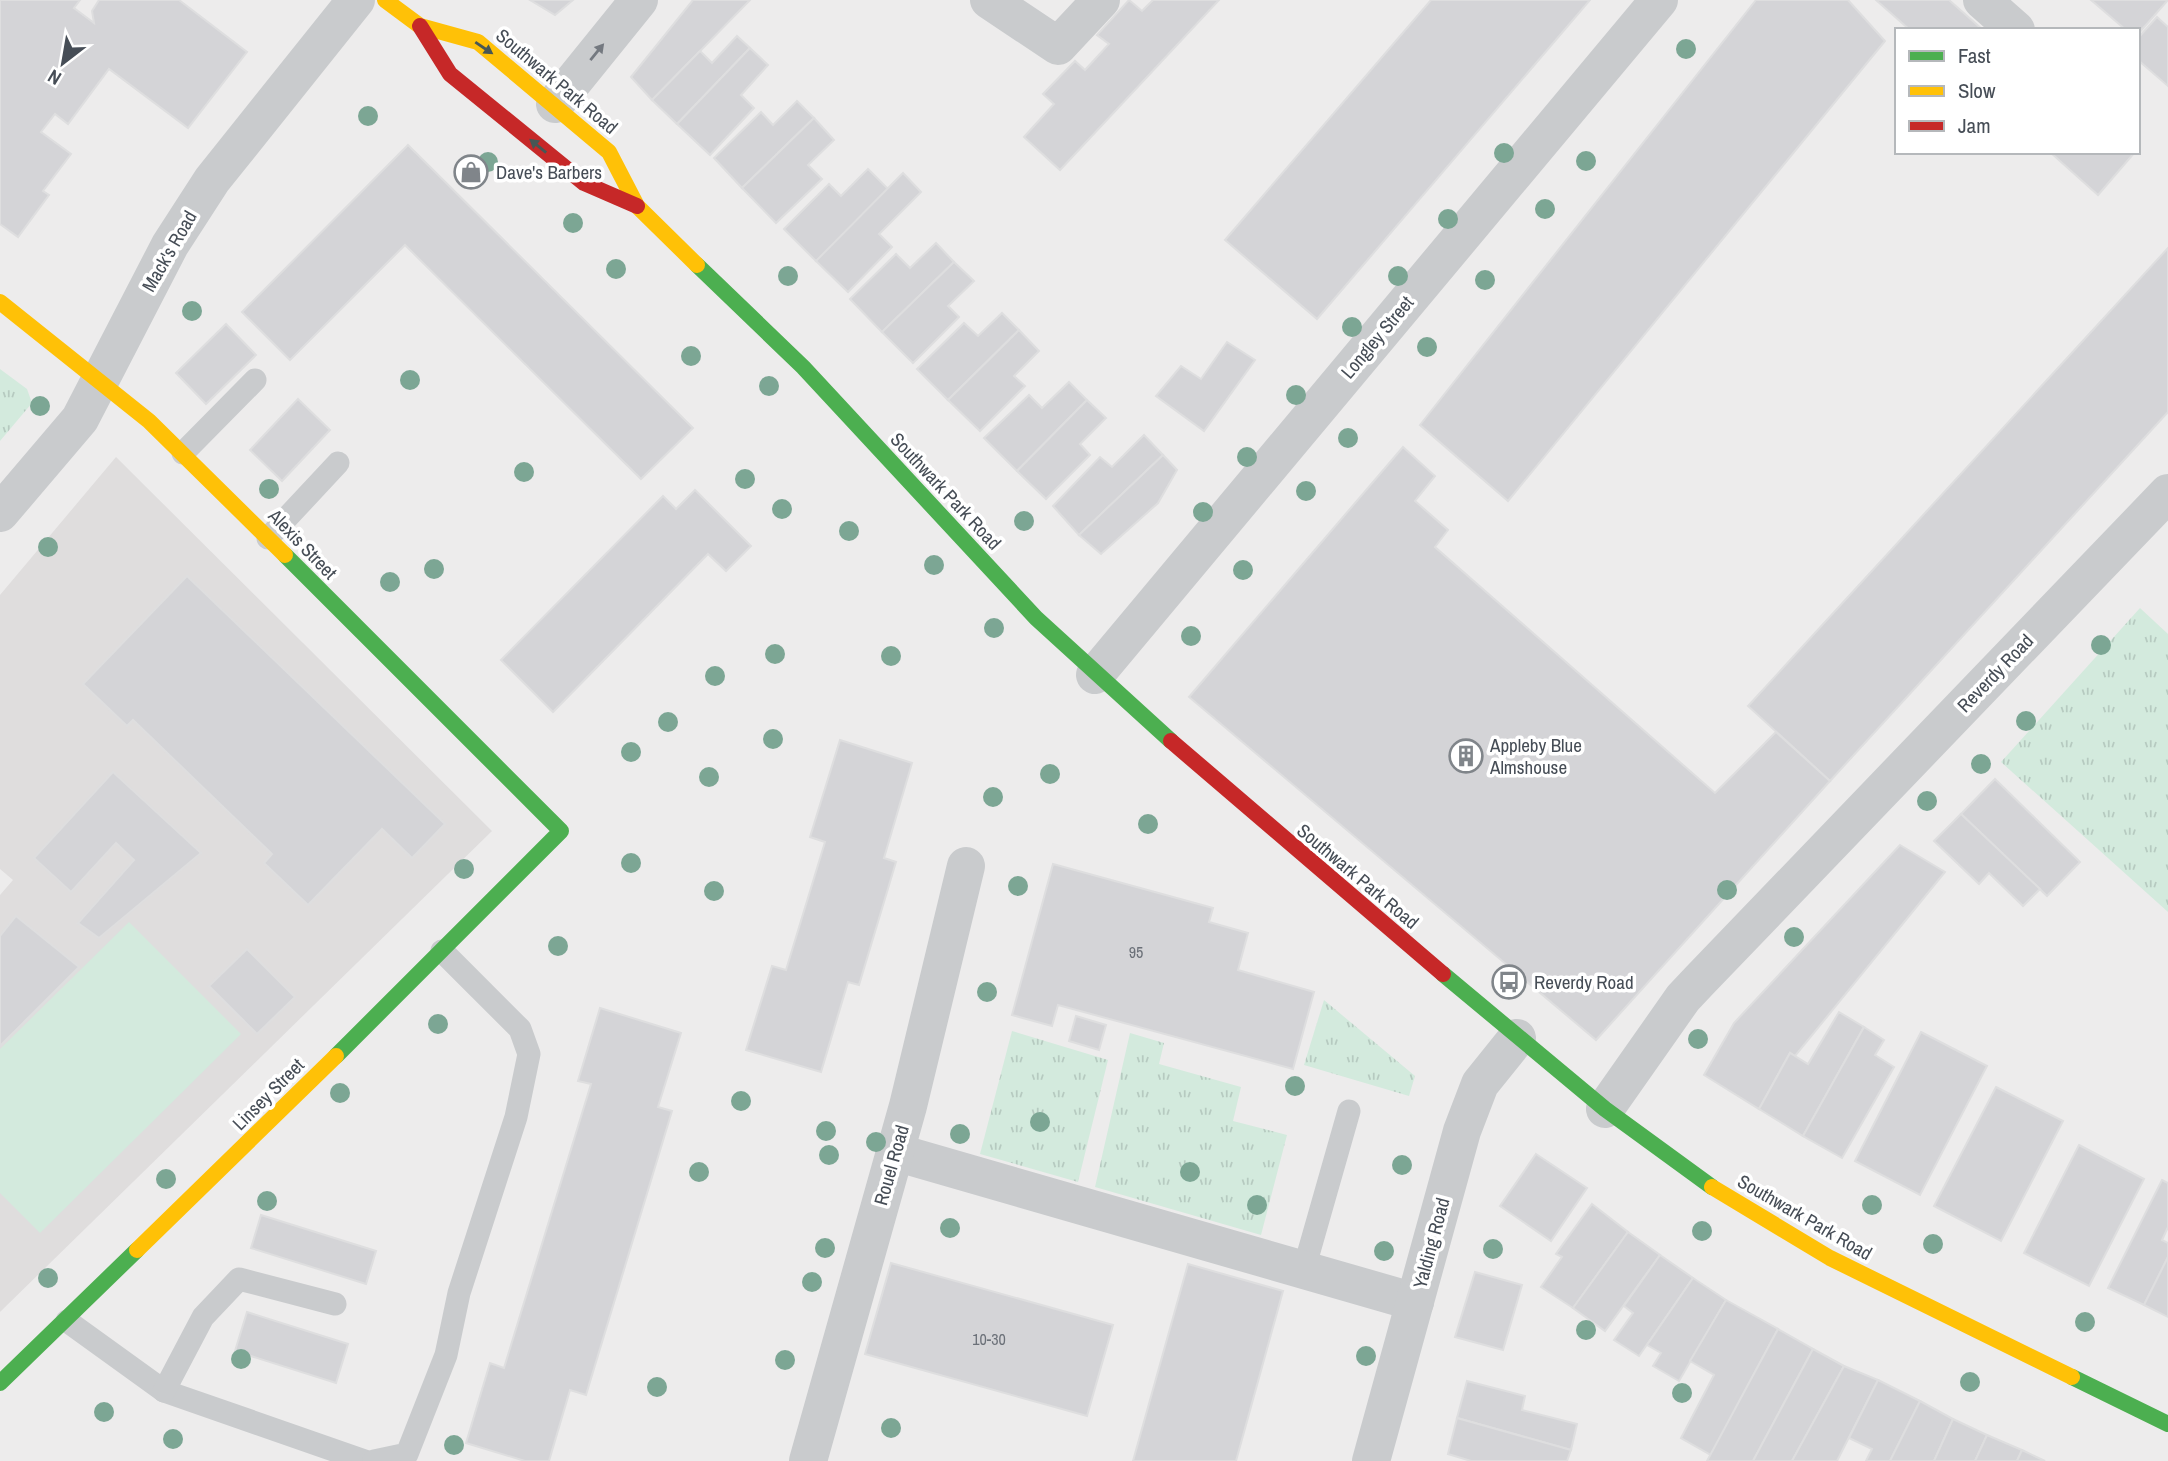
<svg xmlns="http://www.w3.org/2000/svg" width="2168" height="1461" font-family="'Archivo Narrow',sans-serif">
<defs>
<pattern id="grass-tufts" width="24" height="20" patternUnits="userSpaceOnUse" patternTransform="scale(1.75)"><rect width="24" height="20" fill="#d3eadd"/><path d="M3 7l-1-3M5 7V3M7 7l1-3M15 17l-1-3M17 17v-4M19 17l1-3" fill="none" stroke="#b6cac0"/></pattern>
</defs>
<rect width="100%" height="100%" fill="#edecec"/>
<polygon fill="#dfdddd" points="116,457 492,831 0,1312 0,895 13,880 0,869 0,595"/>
<g fill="url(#grass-tufts)">
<polygon points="0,369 27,389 32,403 0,441"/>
<polygon points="2140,608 2168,634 2168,912 2001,762"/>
<polygon points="1324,1000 1415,1076 1409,1096 1304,1065"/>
<polygon points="1012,1031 1108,1060 1078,1182 980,1154"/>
<polygon points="1130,1033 1164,1043 1159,1064 1241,1087 1233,1121 1287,1135 1261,1235 1095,1187"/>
</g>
<polygon fill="#d3eadd" points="129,922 241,1034 40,1233 0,1193 0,1049"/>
<g fill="#d4d4d7" stroke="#dededf" stroke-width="2">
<polygon points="0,0 80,0 74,8 94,23 92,11 99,0 179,0 247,52 188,128 109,69 68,124 55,114 41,132 71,154 43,191 49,195 18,237 0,224"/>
<polygon points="530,0 573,0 555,15"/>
<polygon points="693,0 750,0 652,100 631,77"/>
<polygon points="1129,0 1142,11 1153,0 1219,0 1060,170 1024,137 1054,104 1043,94 1075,61 1085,70 1109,44 1097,35"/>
<polygon points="1431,0 1590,0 1317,319 1225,240"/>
<polygon points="1756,0 1848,0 1885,41 1508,501 1420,425"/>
<polygon points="1876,0 1949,0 1983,30 1910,30"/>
<polygon points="2091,0 2168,0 2138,34 2138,30 2126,30"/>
<polygon points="2157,17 2168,27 2168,86 2138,60 2138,38"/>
<polygon points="737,36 750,48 677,124 652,100 700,51 712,63"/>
<polygon points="750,48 768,65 741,95 754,108 710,155 677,124"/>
<polygon points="797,101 814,118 742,188 714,158 761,112 773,125"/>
<polygon points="814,118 834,140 808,165 822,179 776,223 742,188"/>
<polygon points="408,145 693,428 641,479 405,245 290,360 242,312"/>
<polygon points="2050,152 2135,152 2098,195"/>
<polygon points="868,169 888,189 816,261 784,229 829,184 841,196"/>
<polygon points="903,173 921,192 879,234 892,247 848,292 816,261"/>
<polygon points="936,243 954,262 882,332 850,299 896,254 910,268"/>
<polygon points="2168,248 2168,412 1830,781 1748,706"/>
<polygon points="954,262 974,281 948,306 959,317 913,363 882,332"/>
<polygon points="1002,313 1019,330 948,400 917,369 964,323 978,336"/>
<polygon points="226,324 256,355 206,404 176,373"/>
<polygon points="1019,330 1039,351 1014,376 1025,386 980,431 948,400"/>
<polygon points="1227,342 1255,360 1204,431 1156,396 1181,366 1201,379"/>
<polygon points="1069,382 1087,400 1017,471 984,438 1029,395 1042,408"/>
<polygon points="298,399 330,430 282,481 250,450"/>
<polygon points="1087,400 1106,418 1080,444 1090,455 1046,499 1017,471"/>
<polygon points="1144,435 1163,455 1079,535 1053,506 1100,457 1112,467"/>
<polygon points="1403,447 1435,476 1415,501 1448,530 1435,547 1715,793 1776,732 1830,781 1596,1040 1189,697"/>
<polygon points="1163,455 1177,470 1158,503 1101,554 1079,535"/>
<polygon points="695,490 751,546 726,571 708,554 553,712 501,660 663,496 676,509"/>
<polygon points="187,576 445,824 412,858 382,829 308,905 264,863 272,854 133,720 127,726 83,684"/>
<polygon points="840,740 912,763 884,858 896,862 859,985 848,982 821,1072 746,1050 772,966 786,970 825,842 810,837"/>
<polygon points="113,772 201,853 99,938 78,923 134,860 116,843 71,892 34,858"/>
<polygon points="1995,779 2080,862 2047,896 1961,814"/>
<polygon points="1961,814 2040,889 2023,906 1989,873 1979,884 1934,841"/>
<polygon points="1900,845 1945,872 1795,1056 1790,1053 1759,1109 1704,1075 1734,1023"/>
<polygon points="1053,864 1213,908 1209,922 1248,933 1238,970 1314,992 1293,1069 1058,1005 1052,1026 1012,1015"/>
<polygon points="16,916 79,967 0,1046 0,936"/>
<polygon points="247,949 295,997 257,1034 209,986"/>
<polygon points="600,1008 681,1033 658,1107 672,1111 586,1395 570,1390 549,1461 525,1461 466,1443 490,1363 504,1368 591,1084 578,1081"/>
<polygon points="1839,1012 1864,1027 1803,1136 1759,1109 1790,1053 1808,1064"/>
<polygon points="1076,1016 1106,1025 1099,1050 1069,1041"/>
<polygon points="1864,1027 1884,1040 1875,1055 1894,1067 1842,1158 1803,1136"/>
<polygon points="1921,1032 1987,1066 1920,1195 1855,1161"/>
<polygon points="1996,1087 2063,1121 2001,1241 1934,1206"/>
<polygon points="2079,1145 2144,1179 2089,1286 2024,1253"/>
<polygon points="1536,1154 1587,1188 1551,1241 1500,1206"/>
<polygon points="2162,1180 2168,1183 2168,1227 2162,1240 2168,1243 2168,1257 2144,1305 2108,1288"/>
<polygon points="1592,1204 1628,1232 1573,1308 1541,1287 1562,1257 1556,1254"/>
<polygon points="261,1215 376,1251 366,1284 251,1248"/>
<polygon points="1628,1232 1660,1255 1605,1331 1573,1308"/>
<polygon points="1660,1255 1693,1278 1639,1356 1614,1340 1633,1313 1624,1306"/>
<polygon points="2168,1257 2168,1317 2144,1305"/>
<polygon points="891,1263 1113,1325 1087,1416 865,1354"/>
<polygon points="1188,1264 1283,1291 1236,1461 1133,1461"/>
<polygon points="1475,1272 1522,1285 1503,1350 1455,1337"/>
<polygon points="1693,1278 1726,1300 1679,1381 1653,1366 1661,1353 1647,1345"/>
<polygon points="1726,1300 1778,1329 1711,1455 1681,1438 1714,1375 1690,1361"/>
<polygon points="247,1312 348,1344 336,1383 235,1351"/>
<polygon points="1778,1329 1813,1349 1753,1461 1707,1461"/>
<polygon points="1813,1349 1844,1366 1792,1461 1753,1461"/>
<polygon points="1844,1366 1878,1380 1837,1461 1792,1461"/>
<polygon points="1878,1380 1920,1401 1890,1461 1866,1461 1872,1449 1849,1438"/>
<polygon points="1467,1381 1525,1396 1522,1410 1577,1424 1571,1450 1457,1418"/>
<polygon points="1920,1401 1953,1419 1934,1461 1890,1461"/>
<polygon points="1457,1418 1571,1450 1567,1461 1471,1461 1448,1454"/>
<polygon points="1953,1419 1987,1435 1975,1461 1934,1461"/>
<polygon points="1987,1435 2022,1450 2017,1461 1975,1461"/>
<polygon points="2022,1450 2045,1461 2017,1461"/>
</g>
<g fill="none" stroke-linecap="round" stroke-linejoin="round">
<g stroke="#c9cbcd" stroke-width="23">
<polyline points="183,453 255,380"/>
<polyline points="268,538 338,463"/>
<polyline points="1304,1269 1349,1111"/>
<polyline points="67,1321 164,1391 365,1461"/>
<polyline points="164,1391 203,1317 239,1279 335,1304"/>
<polyline points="374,1461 407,1454 446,1355 459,1293 516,1117 529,1054 520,1029 442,951"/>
</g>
<g stroke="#c9cbcd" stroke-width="38">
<polyline points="989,0 1058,46 1101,0"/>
<polyline points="1982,0 2016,30"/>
<polyline points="555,104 639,0"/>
<polyline points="0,513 80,419 170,245 212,180 356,0"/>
<polyline points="1095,675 1659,0"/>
<polyline points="1605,1109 1683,998 1699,981 2168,493"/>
<polyline points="895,1152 1415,1302"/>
<polyline points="808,1461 908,1106 966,866"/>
<polyline points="1371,1461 1462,1131 1480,1084 1517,1038"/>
</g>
<g stroke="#4caf50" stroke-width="16">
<polyline points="697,265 803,367 1036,618 1171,741"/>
<polyline points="285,555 561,831 336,1056"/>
<polyline points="1443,974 1605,1109 1712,1187"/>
<polyline points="2072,1377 2168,1424"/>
<polyline points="0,1383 137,1250"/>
</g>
<g stroke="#ffc107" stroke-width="16">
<polyline points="385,0 420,26 478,42 609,152 637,206 697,265"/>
<polyline points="0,302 149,421 285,555"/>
<polyline points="1712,1187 1830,1258 2072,1377"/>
<polyline points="137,1250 336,1056"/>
</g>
<g stroke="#c62828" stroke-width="16">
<polyline points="420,26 450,74 584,183 637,206"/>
<polyline points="1171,741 1443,974"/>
</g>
</g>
<g fill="#7ca694">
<circle cx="1686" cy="49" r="10"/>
<circle cx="368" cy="116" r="10"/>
<circle cx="1504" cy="153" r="10"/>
<circle cx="1586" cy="161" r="10"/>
<circle cx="488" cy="162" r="10"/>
<circle cx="1545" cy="209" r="10"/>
<circle cx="1448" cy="219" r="10"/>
<circle cx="573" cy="223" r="10"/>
<circle cx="616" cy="269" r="10"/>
<circle cx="788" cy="276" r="10"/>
<circle cx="1398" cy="276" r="10"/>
<circle cx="1485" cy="280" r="10"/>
<circle cx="192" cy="311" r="10"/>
<circle cx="1352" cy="327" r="10"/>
<circle cx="1427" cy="347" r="10"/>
<circle cx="691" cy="356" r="10"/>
<circle cx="410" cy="380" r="10"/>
<circle cx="769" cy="386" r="10"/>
<circle cx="1296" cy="395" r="10"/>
<circle cx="40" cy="406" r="10"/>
<circle cx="1348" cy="438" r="10"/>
<circle cx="1247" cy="457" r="10"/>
<circle cx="524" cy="472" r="10"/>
<circle cx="745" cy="479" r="10"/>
<circle cx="269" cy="489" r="10"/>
<circle cx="1306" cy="491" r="10"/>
<circle cx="782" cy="509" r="10"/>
<circle cx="1203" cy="512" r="10"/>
<circle cx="1024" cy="521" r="10"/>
<circle cx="849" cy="531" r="10"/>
<circle cx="48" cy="547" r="10"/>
<circle cx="934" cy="565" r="10"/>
<circle cx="434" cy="569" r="10"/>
<circle cx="1243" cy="570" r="10"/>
<circle cx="390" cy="582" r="10"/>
<circle cx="994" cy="628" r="10"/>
<circle cx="1191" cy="636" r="10"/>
<circle cx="2101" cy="645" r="10"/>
<circle cx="775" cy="654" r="10"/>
<circle cx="891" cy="656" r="10"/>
<circle cx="715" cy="676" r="10"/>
<circle cx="2026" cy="721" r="10"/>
<circle cx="668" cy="722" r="10"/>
<circle cx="773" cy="739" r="10"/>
<circle cx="631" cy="752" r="10"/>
<circle cx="1981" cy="764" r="10"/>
<circle cx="1050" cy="774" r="10"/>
<circle cx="709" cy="777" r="10"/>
<circle cx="993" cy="797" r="10"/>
<circle cx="1927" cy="801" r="10"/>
<circle cx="1148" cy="824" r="10"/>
<circle cx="631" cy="863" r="10"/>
<circle cx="464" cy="869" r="10"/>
<circle cx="1018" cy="886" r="10"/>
<circle cx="1727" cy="890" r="10"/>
<circle cx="714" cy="891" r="10"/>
<circle cx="1794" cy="937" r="10"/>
<circle cx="558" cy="946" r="10"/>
<circle cx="987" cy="992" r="10"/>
<circle cx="438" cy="1024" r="10"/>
<circle cx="1698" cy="1039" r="10"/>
<circle cx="1295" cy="1086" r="10"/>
<circle cx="340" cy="1093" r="10"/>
<circle cx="741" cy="1101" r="10"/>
<circle cx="1040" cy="1122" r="10"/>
<circle cx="826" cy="1131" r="10"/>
<circle cx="960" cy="1134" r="10"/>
<circle cx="876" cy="1142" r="10"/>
<circle cx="829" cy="1155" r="10"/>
<circle cx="1402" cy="1165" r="10"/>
<circle cx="699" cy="1172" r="10"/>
<circle cx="1190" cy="1172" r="10"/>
<circle cx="166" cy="1179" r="10"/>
<circle cx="267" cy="1201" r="10"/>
<circle cx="1257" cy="1205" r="10"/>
<circle cx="1872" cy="1205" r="10"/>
<circle cx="950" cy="1228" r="10"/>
<circle cx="1702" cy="1231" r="10"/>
<circle cx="1933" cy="1244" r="10"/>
<circle cx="825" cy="1248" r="10"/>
<circle cx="1493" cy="1249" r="10"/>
<circle cx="1384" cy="1251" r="10"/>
<circle cx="48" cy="1278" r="10"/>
<circle cx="812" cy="1282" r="10"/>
<circle cx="2085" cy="1322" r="10"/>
<circle cx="1586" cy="1330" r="10"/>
<circle cx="1366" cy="1356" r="10"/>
<circle cx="241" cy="1359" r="10"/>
<circle cx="785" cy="1360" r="10"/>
<circle cx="1970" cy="1382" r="10"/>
<circle cx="657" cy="1387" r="10"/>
<circle cx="1682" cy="1393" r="10"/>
<circle cx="104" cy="1412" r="10"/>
<circle cx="891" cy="1428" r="10"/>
<circle cx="173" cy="1439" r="10"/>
<circle cx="454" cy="1445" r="10"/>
</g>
<defs><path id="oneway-solid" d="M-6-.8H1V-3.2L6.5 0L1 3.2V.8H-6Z" transform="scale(1.75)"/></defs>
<g fill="#475755">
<use href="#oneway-solid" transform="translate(484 48) rotate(34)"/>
<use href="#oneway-solid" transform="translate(538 146) rotate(-141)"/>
</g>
<use fill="#747980" href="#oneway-solid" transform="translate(597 52) rotate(-51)"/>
<defs>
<symbol id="shop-ring" viewBox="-11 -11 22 22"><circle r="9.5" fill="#fff" stroke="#80858a" stroke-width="1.5"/><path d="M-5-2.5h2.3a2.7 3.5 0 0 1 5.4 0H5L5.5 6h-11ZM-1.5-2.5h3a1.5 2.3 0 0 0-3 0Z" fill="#80858a"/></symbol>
<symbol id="building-ring" viewBox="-11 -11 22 22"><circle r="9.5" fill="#fff" stroke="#80858a" stroke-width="1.5"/><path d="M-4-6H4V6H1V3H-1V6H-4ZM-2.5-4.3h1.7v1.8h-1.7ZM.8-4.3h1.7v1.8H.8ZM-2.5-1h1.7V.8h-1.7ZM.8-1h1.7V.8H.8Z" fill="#80858a"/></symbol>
<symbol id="bus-ring" viewBox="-11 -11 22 22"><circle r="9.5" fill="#fff" stroke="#80858a" stroke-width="1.5"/><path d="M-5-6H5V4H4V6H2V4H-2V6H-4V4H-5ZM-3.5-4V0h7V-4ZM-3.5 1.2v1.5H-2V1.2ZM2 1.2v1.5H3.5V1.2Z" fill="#80858a"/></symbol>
</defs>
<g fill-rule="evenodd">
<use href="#shop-ring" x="452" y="153" width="38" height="38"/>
<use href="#building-ring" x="1447" y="737" width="38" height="38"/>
<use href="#bus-ring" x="1490" y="963" width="38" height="38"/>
</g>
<g text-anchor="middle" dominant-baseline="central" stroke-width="7" stroke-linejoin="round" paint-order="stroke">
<g font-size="16" fill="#6b7078">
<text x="1136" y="952">95</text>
<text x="989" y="1339">10-30</text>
</g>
<g font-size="19" fill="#464d56" stroke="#fff">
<text transform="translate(557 81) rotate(40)">Southwark Park Road</text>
<text transform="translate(169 251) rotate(-60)">Mack's Road</text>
<text transform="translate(1377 337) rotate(-50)">Longley Street</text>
<text transform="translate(946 491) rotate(47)">Southwark Park Road</text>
<text transform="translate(303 544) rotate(46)">Alexis Street</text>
<text transform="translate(1995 673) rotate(-46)">Reverdy Road</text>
<text transform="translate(1358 876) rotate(40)">Southwark Park Road</text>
<text transform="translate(268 1094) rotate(-45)">Linsey Street</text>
<text transform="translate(891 1165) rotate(-74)">Rouel Road</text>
<text transform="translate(1805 1217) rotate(30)">Southwark Park Road</text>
<text transform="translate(1431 1243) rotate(-75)">Yalding Road</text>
</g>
<g font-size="19" fill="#464d56" stroke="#fff" text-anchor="start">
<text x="496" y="172">Dave's Barbers</text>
<text x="1490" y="745">Appleby Blue<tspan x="1490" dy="22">Almshouse</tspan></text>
<text x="1534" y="982">Reverdy Road</text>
</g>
</g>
<rect x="1895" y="28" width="245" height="126" fill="#ffffff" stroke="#b5b8bb" stroke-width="2"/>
<rect x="1909" y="51" width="35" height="10" fill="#4caf50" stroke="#b5b8bb" stroke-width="2"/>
<text x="1958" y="63" font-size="21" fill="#464d56">Fast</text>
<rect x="1909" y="86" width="35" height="10" fill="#ffc107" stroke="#b5b8bb" stroke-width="2"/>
<text x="1958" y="98" font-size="21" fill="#464d56">Slow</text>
<rect x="1909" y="121" width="35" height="10" fill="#c62828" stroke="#b5b8bb" stroke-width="2"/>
<text x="1958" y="133" font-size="21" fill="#464d56">Jam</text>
<g transform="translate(63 63) rotate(211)" stroke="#ffffff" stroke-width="5" paint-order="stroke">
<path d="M0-5L12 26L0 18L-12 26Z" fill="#464d56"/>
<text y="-10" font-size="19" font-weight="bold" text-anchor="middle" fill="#464d56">N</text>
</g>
</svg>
